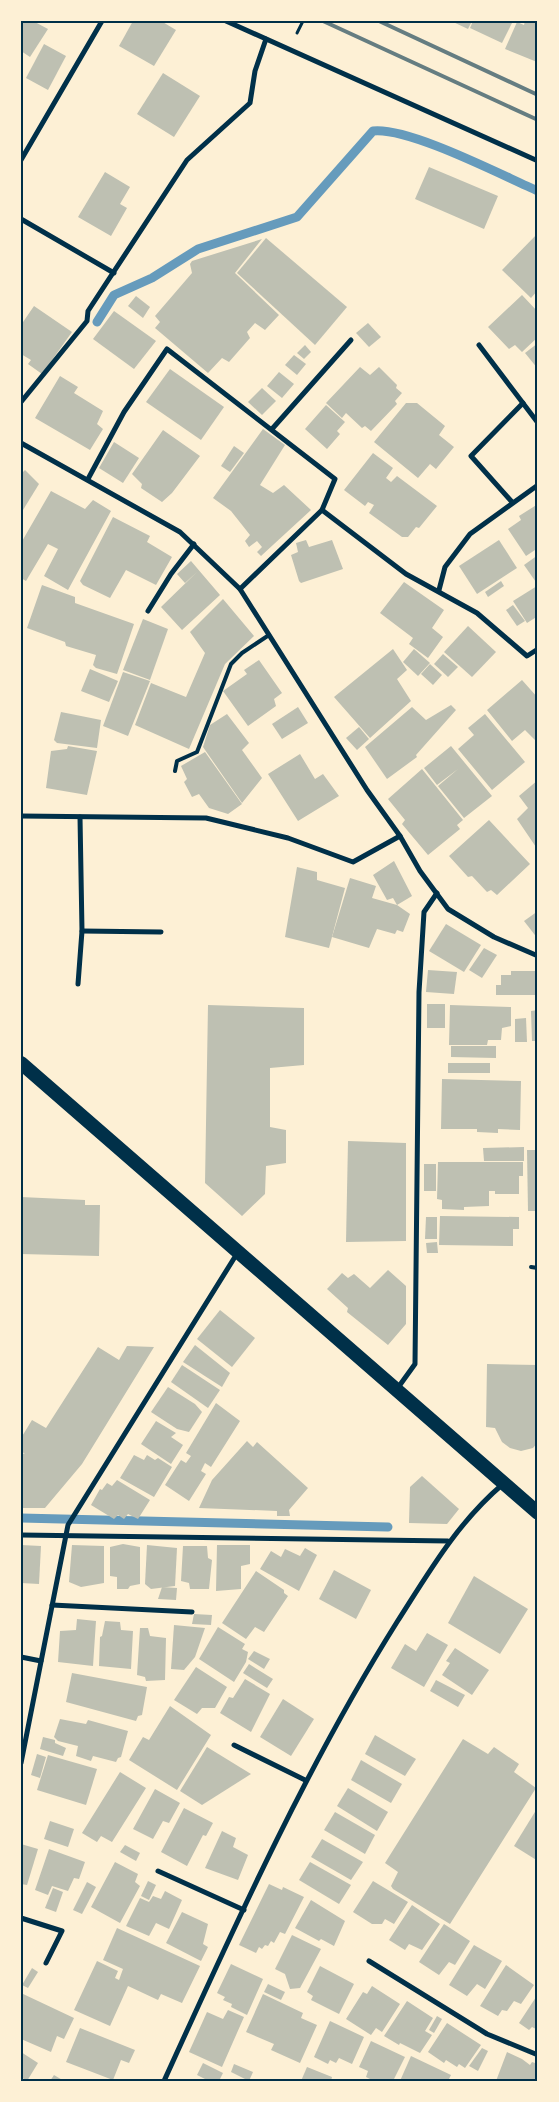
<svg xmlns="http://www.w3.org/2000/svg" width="559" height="2102" font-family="'Nunito Sans',sans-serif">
<rect width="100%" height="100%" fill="#fdf0d5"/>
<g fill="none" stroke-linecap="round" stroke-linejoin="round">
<g stroke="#669bbc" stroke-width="9">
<path d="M97 322 114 295 152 278 198 249 297 217 373 131C409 127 501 175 538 191"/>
<polyline points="21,1518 388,1527"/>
</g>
</g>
<g fill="#bec0b2">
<polygon points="21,21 33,21 48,29 30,57 21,51"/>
<polygon points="133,21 161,21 176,30 154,66 119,46"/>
<polygon points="451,21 472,21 468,29"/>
<polygon points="473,21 513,21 502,43 470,28"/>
<polygon points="525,21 538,21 537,62 505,49 517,22 524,25"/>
<polygon points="44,44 66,56 48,90 26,78"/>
<polygon points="163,73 200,96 174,137 137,114"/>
<polygon points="429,167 498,196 484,229 415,199"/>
<polygon points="105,172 130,187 120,204 127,208 111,236 78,217"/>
<polygon points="538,233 538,290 531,298 502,270"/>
<polygon points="266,238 347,307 315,345 237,273"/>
<polygon points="262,239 235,273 279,315 265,330 255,323 247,332 250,338 229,362 222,358 208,373 155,328 160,322 155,316 192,273 190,264 192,261"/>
<polygon points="522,295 538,312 538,337 522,352 515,345 509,349 488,327"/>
<polygon points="136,296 150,307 143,318 128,306"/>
<polygon points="34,306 72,332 42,374 28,364 31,360 21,354 21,325"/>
<polygon points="114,311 156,341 134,369 93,339"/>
<polygon points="368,323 381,337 369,347 356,333"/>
<polygon points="538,343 538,369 525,353"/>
<polygon points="305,345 311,352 304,359 297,353"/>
<polygon points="294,355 306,364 297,375 285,365"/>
<polygon points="360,367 370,375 379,367 397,385 396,388 402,393 395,401 397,404 371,431 365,426 362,428 346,413 342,418 326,403"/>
<polygon points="170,369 224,407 201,440 146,402"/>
<polygon points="279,372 294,384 282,398 267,386"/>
<polygon points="60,376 78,387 74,393 103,411 97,424 103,429 90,450 35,418"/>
<polygon points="262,388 276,401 262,415 248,402"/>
<polygon points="406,403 417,403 445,426 439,435 454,447 436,469 430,464 418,478 374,442"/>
<polygon points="326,405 345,422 337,431 340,434 327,449 305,429"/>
<polygon points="263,429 285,445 260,485 273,493 284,485 311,510 261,556 257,552 262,547 257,541 249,547 245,541 250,535 231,511 213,498"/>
<polygon points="163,430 200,456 172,493 162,502 141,488 142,484 132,474"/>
<polygon points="114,442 139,458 123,483 99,468"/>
<polygon points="234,446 244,453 230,472 221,466"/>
<polygon points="373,453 393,468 386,478 391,482 397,476 437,506 419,528 416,527 408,537 402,537 369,513 374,505 368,502 365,506 344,490"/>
<polygon points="25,470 39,484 23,510 21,474"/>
<polygon points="51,491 85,509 93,500 111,511 68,590 44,576 58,549 48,544 26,581 21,578 21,543"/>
<polygon points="538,504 538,548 526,556 508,529 521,520 519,516"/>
<polygon points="113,517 150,536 147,542 172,557 156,585 126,570 110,598 83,585 80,581"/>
<polygon points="306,540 309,547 332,540 343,569 301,583 299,581 291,555 298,552 296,543"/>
<polygon points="499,540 517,568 477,594 459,566"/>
<polygon points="538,555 538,585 524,565"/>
<polygon points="191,561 220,595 182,630 161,607 197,572 185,583 177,574"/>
<polygon points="501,581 504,586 488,597 485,592"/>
<polygon points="404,582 444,610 432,628 443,637 428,658 409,644 413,638 380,613"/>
<polygon points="42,585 75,597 75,603 134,624 117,674 96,668 93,665 96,655 66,646 65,642 27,628"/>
<polygon points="537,586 538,616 527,623 513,601"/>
<polygon points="223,599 254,636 225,664 189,749 135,725 151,683 186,697 205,653 190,632"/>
<polygon points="513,605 525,621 517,626 506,610"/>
<polygon points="143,619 168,629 150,680 123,670"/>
<polygon points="468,626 496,652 472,677 444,652"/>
<polygon points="393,649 407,670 397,679 411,701 370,738 334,697"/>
<polygon points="414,649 430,663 418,676 403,662"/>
<polygon points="443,654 458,667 448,677 434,664"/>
<polygon points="259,660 282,693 274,699 276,706 248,726 223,691 247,674 244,670"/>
<polygon points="430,664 442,675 433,685 421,674"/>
<polygon points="90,669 118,681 109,702 81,691"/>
<polygon points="123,672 150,681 128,736 103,726"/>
<polygon points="522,680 538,698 538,743 525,730 512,741 487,710"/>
<polygon points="451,705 456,710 416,755 417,757 387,779 365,747 412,707 426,720"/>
<polygon points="298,707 308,723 282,739 272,724"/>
<polygon points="61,712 101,720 97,748 57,743 54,740"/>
<polygon points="227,714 249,743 242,750 262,778 242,803 203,747 210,725"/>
<polygon points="485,714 525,762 492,790 458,749 474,735 468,728"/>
<polygon points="359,727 369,739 357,750 346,738"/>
<polygon points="68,746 97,751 87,795 46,788 51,751 67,749"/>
<polygon points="451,746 492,796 464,818 438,786 458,769 437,785 424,768"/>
<polygon points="205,752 242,804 228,814 209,808 199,794 192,797 184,782 187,779 181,766"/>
<polygon points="300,754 315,779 323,774 339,796 298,821 268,774"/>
<polygon points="422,769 463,820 457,825 460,829 428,855 402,824 405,820 388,799"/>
<polygon points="538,780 538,850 517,819 528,808 519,796"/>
<polygon points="489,820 530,864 497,895 491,890 487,892 472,876 468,877 449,856"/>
<polygon points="394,861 412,896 397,905 393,898 387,900 373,875"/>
<polygon points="297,867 317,872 317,880 345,888 329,948 285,937"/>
<polygon points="350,878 376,886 372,898 397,905 410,914 403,932 397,930 395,934 377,929 369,948 332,937"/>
<polygon points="538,911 538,939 524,921"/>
<polygon points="446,924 481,945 464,972 429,951"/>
<polygon points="484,948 497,955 482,978 469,970"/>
<polygon points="428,970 457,972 454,994 426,992"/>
<polygon points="511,971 536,971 538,995 496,995 496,985 501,985 501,975 511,975"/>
<rect x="427" y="1004" width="18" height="24"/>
<polygon points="208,1005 304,1008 304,1065 270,1068 270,1127 286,1130 286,1163 266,1166 265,1194 242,1216 205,1183"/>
<polygon points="450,1005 511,1007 511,1026 502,1028 501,1040 488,1040 487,1045 449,1045"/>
<polygon points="538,1010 538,1041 532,1041 531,1011"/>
<polygon points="526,1018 527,1042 515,1042 515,1019"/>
<polygon points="451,1046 496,1046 496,1058 451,1057"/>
<rect x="448" y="1063" width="42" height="10"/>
<polygon points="442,1079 521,1081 520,1130 498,1129 498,1133 477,1132 477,1129 441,1129"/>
<polygon points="348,1141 406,1143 406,1241 346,1242"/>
<polygon points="524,1147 524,1161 484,1161 483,1148"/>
<polygon points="527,1150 538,1150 538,1211 528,1211"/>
<polygon points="438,1162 523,1162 523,1176 519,1176 519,1194 495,1194 495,1191 489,1191 489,1206 464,1207 464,1210 442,1209 442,1200 437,1199"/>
<rect x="424" y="1164" width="12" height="27"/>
<polygon points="21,1197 85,1200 85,1205 100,1205 99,1256 21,1254"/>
<polygon points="440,1216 519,1217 519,1229 513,1229 513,1246 439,1245"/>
<polygon points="426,1217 437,1217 437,1239 425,1239"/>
<polygon points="437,1242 438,1253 427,1253 426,1243"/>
<polygon points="388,1270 406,1286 406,1324 388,1345 347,1312 348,1308 327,1289 342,1273 348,1278 354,1274 370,1288"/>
<polygon points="220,1310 255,1338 232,1367 197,1339"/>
<polygon points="195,1345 230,1373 222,1387 183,1362"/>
<polygon points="127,1346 154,1347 82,1464 45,1508 21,1508 21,1453 25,1454 21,1451 21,1438 32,1420 46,1428 98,1347 119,1360"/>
<polygon points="487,1364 538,1365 538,1442 533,1448 521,1451 510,1448 502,1442 495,1428 486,1427"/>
<polygon points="182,1365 220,1390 208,1408 171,1382"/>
<polygon points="168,1387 195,1404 202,1412 189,1432 177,1429 151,1412"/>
<polygon points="216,1403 240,1421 211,1467 205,1463 201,1471 206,1474 189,1501 165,1485 181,1460 186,1463 191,1456 186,1453"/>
<polygon points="156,1421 176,1433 171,1437 183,1445 171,1464 141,1444"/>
<polygon points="247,1441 253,1447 257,1442 308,1488 289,1510 290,1516 277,1516 277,1511 199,1508 212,1480"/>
<polygon points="134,1455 144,1460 147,1455 155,1460 158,1458 172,1467 154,1497 120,1478"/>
<polygon points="422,1476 459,1509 447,1524 409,1523 410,1487"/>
<polygon points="117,1480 150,1500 138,1519 128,1514 124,1519 118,1515 114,1519 91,1505 100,1489 102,1490 107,1483 112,1486"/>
<polygon points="123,1544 140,1547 140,1584 130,1586 128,1589 117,1589 117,1577 110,1576 110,1547"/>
<polygon points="21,1545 41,1546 39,1584 21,1583"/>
<polygon points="72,1545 104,1546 104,1583 81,1587 69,1582"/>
<polygon points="147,1545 177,1548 175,1586 151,1589 145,1584"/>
<polygon points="217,1545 250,1545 250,1564 241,1566 241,1589 216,1591"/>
<polygon points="183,1546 207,1546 208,1558 212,1560 209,1589 190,1589 189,1583 181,1581"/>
<polygon points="305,1548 317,1555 299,1591 260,1569 271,1551 281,1557 285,1549 300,1556"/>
<polygon points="334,1570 371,1590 356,1619 319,1599"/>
<polygon points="256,1571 284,1590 284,1593 288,1596 264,1632 255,1627 246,1639 222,1623"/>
<polygon points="474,1576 528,1609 500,1654 448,1623"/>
<polygon points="162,1587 177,1588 176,1600 158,1599"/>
<polygon points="194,1614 212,1615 211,1625 192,1624"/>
<polygon points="77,1619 96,1621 93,1666 58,1662 60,1631 76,1630"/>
<polygon points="105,1621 120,1622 121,1630 133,1631 131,1669 99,1666 100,1637 102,1636"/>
<polygon points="174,1625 205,1628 195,1657 184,1670 171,1669"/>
<polygon points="218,1627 245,1644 242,1649 248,1652 246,1662 234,1682 199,1659"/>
<polygon points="140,1628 148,1628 150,1636 166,1638 165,1680 146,1681 145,1677 137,1675"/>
<polygon points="427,1633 448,1645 424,1687 391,1668 405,1644 416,1651"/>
<polygon points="455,1648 489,1670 472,1695 442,1675 450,1663 446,1661"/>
<polygon points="254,1651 270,1659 264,1669 248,1659"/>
<polygon points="249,1664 273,1679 267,1688 243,1673"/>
<polygon points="196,1667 227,1687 215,1708 202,1708 197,1714 174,1700"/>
<polygon points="72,1673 147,1687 142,1715 138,1716 136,1721 66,1702"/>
<polygon points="245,1679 270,1694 251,1732 220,1713 229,1697 233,1698"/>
<polygon points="436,1680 465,1695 458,1707 430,1691"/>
<polygon points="283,1699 314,1719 291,1756 260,1737"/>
<polygon points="170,1706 211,1735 177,1790 129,1760 143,1737 149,1740"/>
<polygon points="60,1719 86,1724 88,1720 128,1731 121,1757 118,1758 116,1762 93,1756 91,1761 76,1756 78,1746 58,1741 54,1737"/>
<polygon points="375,1735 416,1759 405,1776 365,1754"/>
<polygon points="43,1737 55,1740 55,1743 66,1748 63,1756 40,1749"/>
<polygon points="463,1739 488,1754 494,1747 519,1764 514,1772 536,1788 450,1924 393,1889 391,1886 398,1872 385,1863"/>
<polygon points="207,1747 251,1774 202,1805 180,1791"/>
<polygon points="37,1754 46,1757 40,1778 31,1775"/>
<polygon points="48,1755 97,1769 86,1805 37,1790"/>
<polygon points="361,1760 402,1784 391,1803 351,1780"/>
<polygon points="120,1772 146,1788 112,1842 101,1836 97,1842 82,1833"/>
<polygon points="348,1788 388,1812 377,1831 337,1806"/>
<polygon points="155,1789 180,1803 169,1823 163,1821 153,1839 133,1829"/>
<polygon points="538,1807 538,1861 514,1846"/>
<polygon points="184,1808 213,1823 206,1836 203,1835 187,1866 161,1852"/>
<polygon points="335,1812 375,1835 365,1854 324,1830"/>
<polygon points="50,1821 74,1829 68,1847 44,1839"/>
<polygon points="222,1831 236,1838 233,1847 248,1855 238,1880 205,1868"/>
<polygon points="322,1839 363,1862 351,1880 311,1857"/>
<polygon points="21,1844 38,1849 27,1885 21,1884"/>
<polygon points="125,1845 140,1853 136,1861 120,1852"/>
<polygon points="49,1849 85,1862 79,1879 74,1878 68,1891 52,1886 48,1895 35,1890"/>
<polygon points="115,1862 138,1874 135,1882 140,1886 120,1923 91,1907"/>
<polygon points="310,1862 351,1885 339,1904 299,1880"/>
<polygon points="148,1881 156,1885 149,1900 141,1896"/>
<polygon points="373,1881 408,1902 394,1924 385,1919 382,1924 372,1924 353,1912"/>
<polygon points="87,1882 96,1887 82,1914 73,1910"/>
<polygon points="269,1884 282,1890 283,1887 304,1897 285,1934 280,1932 274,1943 271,1941 268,1946 265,1945 262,1949 259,1947 256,1953 239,1945"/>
<polygon points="53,1888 63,1892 56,1912 45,1908"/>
<polygon points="165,1891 182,1900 169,1929 156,1923 149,1936 126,1926 140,1898 149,1902 153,1896 161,1899"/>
<polygon points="311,1900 345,1921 334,1946 321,1939 319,1941 295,1928"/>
<polygon points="412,1905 440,1924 422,1950 409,1944 405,1950 389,1940"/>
<polygon points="182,1912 208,1924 203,1944 208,1947 201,1961 166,1943"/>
<polygon points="444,1924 470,1941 455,1965 449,1962 439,1975 419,1962"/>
<polygon points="117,1928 200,1966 182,2003 161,1994 158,2000 128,1986 110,2026 74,2010 97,1961 118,1971 115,1978 119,1980 123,1969 103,1960"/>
<polygon points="292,1935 321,1949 300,1988 290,1989 285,1974 275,1969"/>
<polygon points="474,1945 502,1961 485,1989 477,1984 467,1996 449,1985"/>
<polygon points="231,1964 263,1979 247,2015 231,2007 232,2004 223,2000 225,1997 217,1993"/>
<polygon points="506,1965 534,1985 521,2004 514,2001 507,2011 502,2010 498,2016 480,2006"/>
<polygon points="320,1966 354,1984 339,2014 311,2000 313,1996 307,1992"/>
<polygon points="32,1968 38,1972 28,1988 22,1985"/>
<polygon points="268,1984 285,1992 281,2000 264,1992"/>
<polygon points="372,1986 400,2004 382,2032 376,2028 371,2035 346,2019 363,1992 367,1994"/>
<polygon points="21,1993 74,2018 64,2039 57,2036 51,2052 21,2039"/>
<polygon points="263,1994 303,2013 301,2018 317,2025 300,2063 271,2050 274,2044 246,2032"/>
<polygon points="538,1994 538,2030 532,2027 529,2030 519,2023"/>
<polygon points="407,2001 433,2018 425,2031 432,2035 420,2053 400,2043 399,2045 384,2036"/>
<polygon points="228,2010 244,2017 222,2067 189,2052 207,2012 223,2019"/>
<polygon points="437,2016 442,2019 434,2033 429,2030"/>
<polygon points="330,2021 364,2037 352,2064 339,2058 336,2063 330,2060 328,2064 314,2057"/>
<polygon points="447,2023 481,2045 465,2068 459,2064 457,2067 446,2060 444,2063 428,2052"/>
<polygon points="80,2028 135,2050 129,2063 121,2060 113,2080 66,2062"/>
<polygon points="371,2041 405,2057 393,2081 374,2081 366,2077 368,2071 359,2067"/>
<polygon points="482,2048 488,2051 478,2071 469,2066"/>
<polygon points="21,2052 38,2063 27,2081 21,2077"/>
<polygon points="507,2052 522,2059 530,2065 532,2062 538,2064 538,2081 496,2081"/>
<polygon points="411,2056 451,2075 448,2081 400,2081"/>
<polygon points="203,2063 223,2073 219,2081 209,2081 197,2075"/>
<polygon points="234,2064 253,2072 249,2081 231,2072"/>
<polygon points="307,2067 332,2077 331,2081 301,2081"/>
<polygon points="54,2075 64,2081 50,2081"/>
</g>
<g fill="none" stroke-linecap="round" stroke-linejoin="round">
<polyline stroke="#003049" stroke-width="3" points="297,33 303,21"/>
<g stroke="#003049" stroke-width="4">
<polyline points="175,771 177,761 197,752 231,664 242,653 269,635"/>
<polyline points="531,1267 538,1268"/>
</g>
<g stroke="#003049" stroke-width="5">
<polyline points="226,21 538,161"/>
<polyline points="21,160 102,21"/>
<polyline points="21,219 114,273"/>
<polyline points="479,345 538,423"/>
<polyline points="21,402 87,321 88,311 187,160 250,103 255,71 266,39"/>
<polyline points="272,429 351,340"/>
<polyline points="21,443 180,532 240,589 367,790 400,836 420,871 448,909 494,937 538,956"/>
<polyline points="88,479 124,412 167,349 335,479 322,510 406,574 477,613 527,656 538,649"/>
<polyline points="512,502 471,456 523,403"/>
<polyline points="240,589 322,510"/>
<polyline points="439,590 445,567 470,534 538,485"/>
<polyline points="148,611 171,574 194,544"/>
<polyline points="21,816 206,818 288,838 353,862 400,836"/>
<polyline points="82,931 161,932"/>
<polyline points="78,984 82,931 80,817"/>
<polyline points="397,1389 415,1364 419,992 424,912 437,893"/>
<polyline points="21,1535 448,1541"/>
<polyline points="52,1605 192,1612"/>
<polyline points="21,1657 41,1661"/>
<polyline points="234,1745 305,1780"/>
<polyline points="21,1763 68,1525 238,1252"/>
<polyline points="158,1871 244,1910"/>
<polyline points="21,1918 62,1931 46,1963"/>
<polyline points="369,1961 487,2034 538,2055"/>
<path d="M164 2081C235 1925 306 1767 397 1622 429 1572 457 1523 503 1484"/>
</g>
<polyline stroke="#003049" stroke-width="14" points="21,1063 538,1513"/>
<g stroke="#657d81" stroke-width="4">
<polyline points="323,21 538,120"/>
<polyline points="379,21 538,95"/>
</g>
</g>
<rect width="559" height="2102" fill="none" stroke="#fdf0d5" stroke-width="45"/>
<rect x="22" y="22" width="514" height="2058" fill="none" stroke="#003049" stroke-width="2"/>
</svg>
